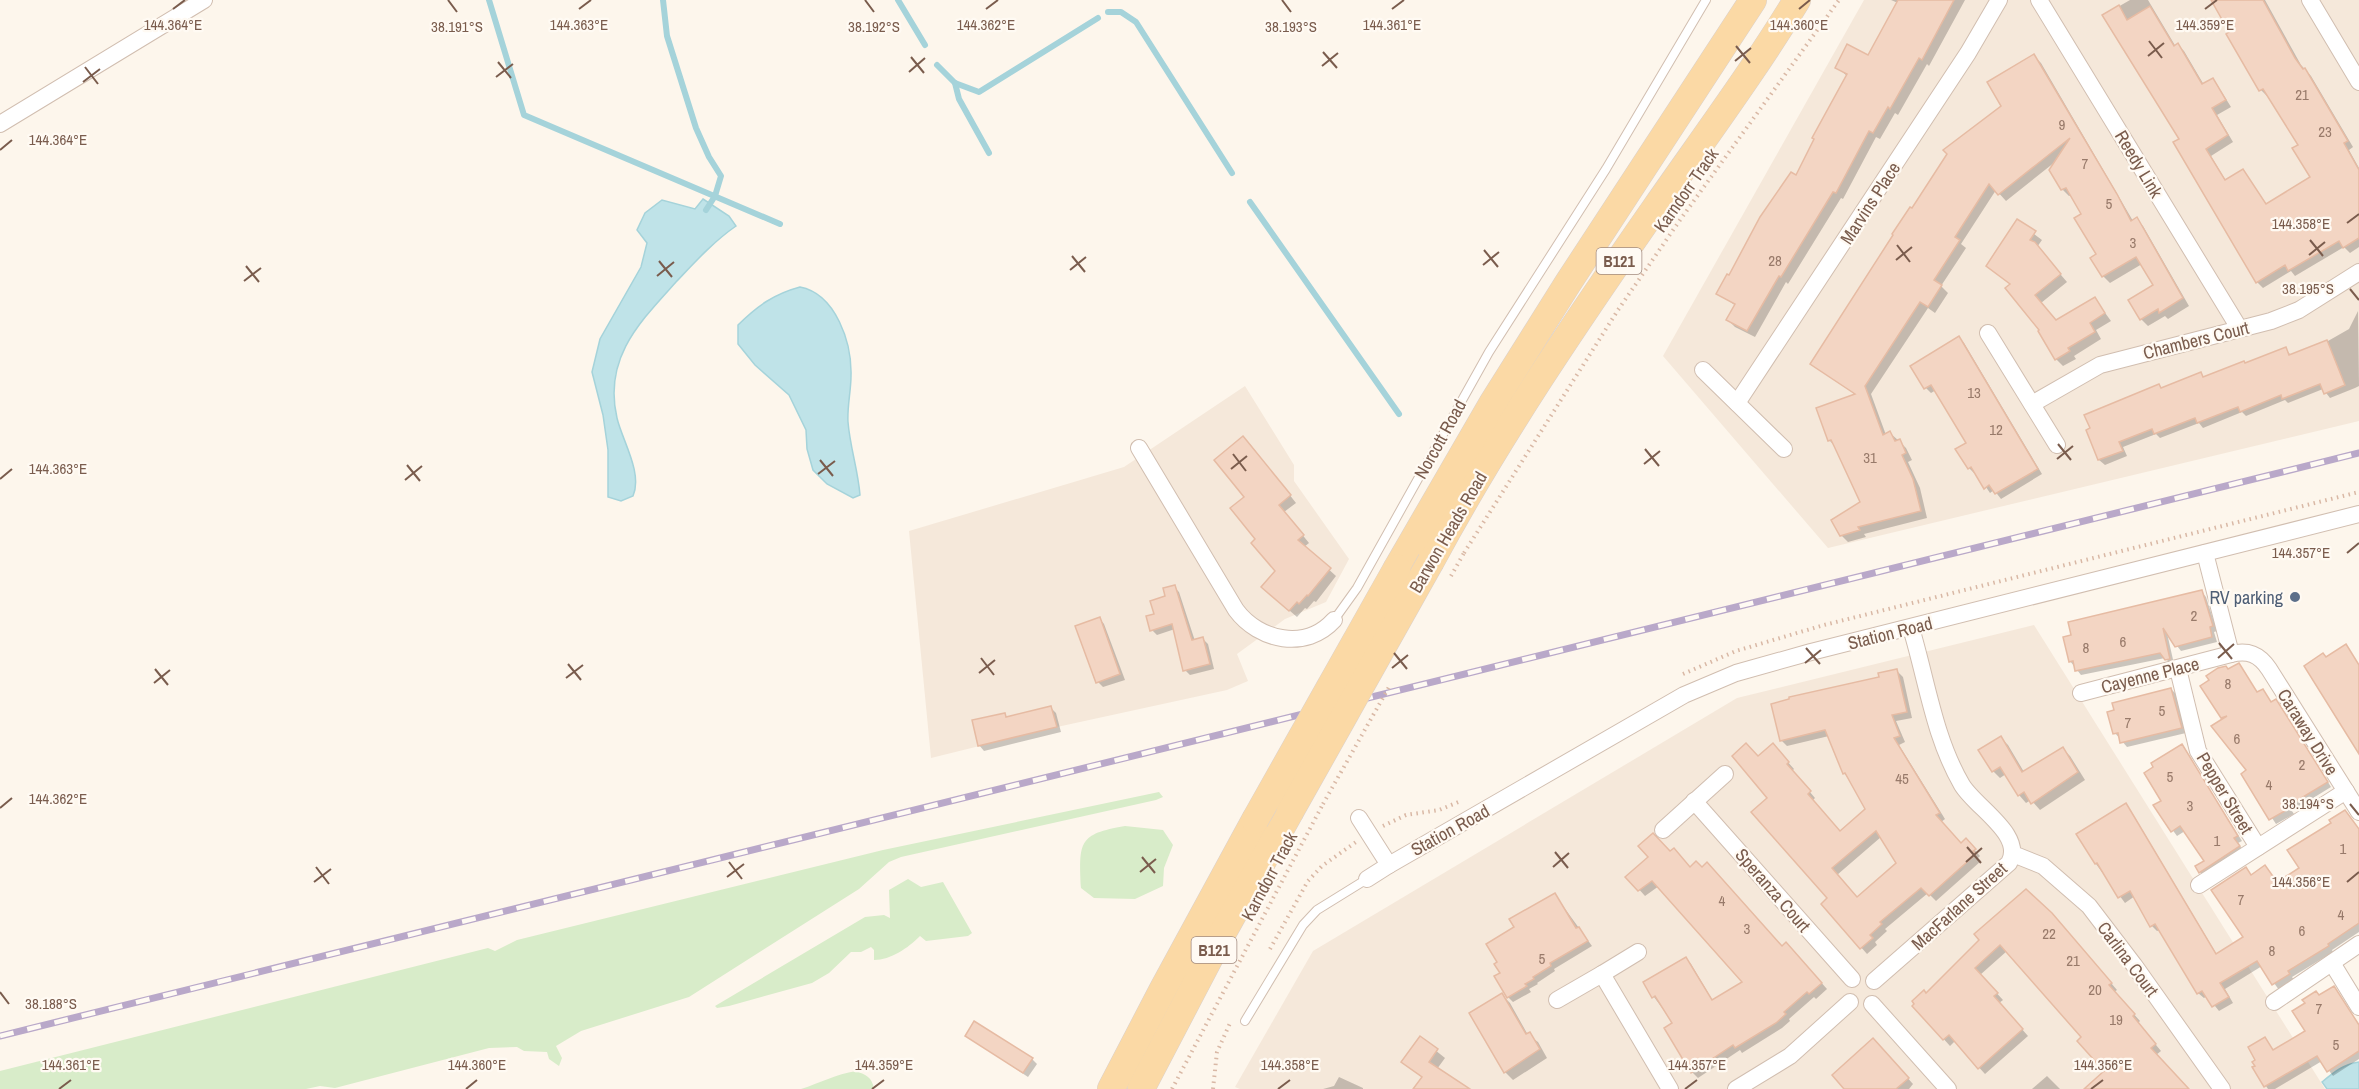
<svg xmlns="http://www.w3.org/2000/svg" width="2359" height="1089" font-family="'Archivo Narrow',sans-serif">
<rect width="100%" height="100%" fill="#fdf6ec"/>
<g fill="#f5e8da">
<polygon points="1864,0 2359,0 2359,421 1828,548 1663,356"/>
<polygon points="1245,386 1294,465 1294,481 1349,559 1326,602 1285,619 1237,654 1248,681 1227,690 1057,727 931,758 909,531 1124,467"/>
<polygon points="2034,625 2325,1089 1240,1089 1235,1087 1313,951 1737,698"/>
</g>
<g fill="#d8ecc9">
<polygon points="1159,792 1163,797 1156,800 901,857 889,862 859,889 689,997 581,1031 556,1046 562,1058 559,1066 549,1059 547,1052 524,1051 517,1047 489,1048 335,1088 320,1086 306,1089 0,1089 0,1071 488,948 495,951 517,940 883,850"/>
<path d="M1125 826 1163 830 1173 845 1164 868 1163 886 1135 899 1094 898 1081 888C1079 842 1078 834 1125 826Z"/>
<path d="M908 879 921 887 943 882 972 933 968 936 926 941 920 936C908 948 891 960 874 960V950L871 947 861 952H851L829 973 812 983 729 1006 717 1008 715 1006 865 917 884 915 890 918 889 890Z"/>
<path d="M856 1071C866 1075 872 1077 874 1089H801C820 1083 836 1074 856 1071Z"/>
</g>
<g fill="#bfe3e8" stroke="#a5d3da" stroke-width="1.5">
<path d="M703 199 729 216 736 226C713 242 695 262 676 282 640 322 603 358 617 418 622 440 643 473 633 496L621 501 608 497V450L603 415 592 372 600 339 641 267 647 243 637 230 645 213 662 200 695 209Z"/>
<path d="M800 287C836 294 852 343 851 376 851 391 847 407 848 422 850 447 858 470 860 495L853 498 827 484 813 470 807 449 806 430 789 395 755 365 738 344V325C757 306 774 294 800 287Z"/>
<path d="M2359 1062V1089H2327L2322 1082C2334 1072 2344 1064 2359 1062Z"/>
</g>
<g fill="#0003" fill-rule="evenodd">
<polygon points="1891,0 1965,0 1929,66 1927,64 1898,115 1895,113 1880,139 1876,137 1843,199 1841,198 1788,284 1786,282 1755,337 1735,327 1728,320 1736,306 1718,293 1796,177 1847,76 1837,67 1868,57 1898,3"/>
<polygon points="2130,0 2148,0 2176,47 2178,45 2184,51 2204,85 2212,80 2218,86 2231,107 2217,115 2233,142 2211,156 2226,181 2243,171 2267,205 2312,178 2300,145 2269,95 2267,96 2261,90 2212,0 2265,0 2301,65 2311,76 2353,147 2349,150 2359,168 2359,247 2350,253 2344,247 2295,276 2291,271 2263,288 2257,282 2181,139 2104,15"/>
<polygon points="2034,56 2041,63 2133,221 2136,219 2143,226 2189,306 2168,319 2165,316 2148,326 2141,319 2130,301 2155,286 2142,264 2110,283 2103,276 2083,214 2072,195 2069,196 2062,189 2055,162 2006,201 1996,190 1961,244 1966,248 1941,286 1948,293 1935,313 1928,308 1871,394 1886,435 1890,433 1899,441 1906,448 1912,460 1908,462 1920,488 1927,518 1864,534 1866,537 1848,542 1841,535 1862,502 1836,447 1829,440 1856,395 1812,363 1912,210 2003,106"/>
<polygon points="2017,221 2042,240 2037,247 2067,282 2041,303 2057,321 2095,299 2111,321 2096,330 2101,339 2074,356 2076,359 2063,366 2056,359 2042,330 2011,285 1988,266"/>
<polygon points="2358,311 2359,386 2355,388 2330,398 2323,389 2288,403 2285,400 2246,416 2242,412 2203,428 2199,423 2160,438 2156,434 2123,447 2127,456 2105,465 2099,460 2087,431 2159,386 2162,389 2201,374 2205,378 2285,349 2291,355 2328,341 2349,329"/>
<polygon points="1959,338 1964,343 2042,474 2001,499 1994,490 1990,493 1976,472 1974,473 1969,468 1968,443 1936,390 1931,393 1926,388"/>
<polygon points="1250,444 1296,503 1284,512 1309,543 1304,547 1336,576 1316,602 1314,601 1307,609 1305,608 1297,617 1269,593 1277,571 1257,539 1246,497"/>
<polygon points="1174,587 1179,592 1195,641 1203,639 1208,644 1214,669 1190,675 1185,670 1175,629 1157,635 1152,630 1155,615"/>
<polygon points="2201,591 2206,597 2217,631 2214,632 2217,642 2181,651 2167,633 2174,664 2172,665 2165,658 2081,675 2070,661"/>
<polygon points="1099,618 1104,624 1125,680 1103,687 1098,682"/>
<polygon points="2239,665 2258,693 2262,691 2272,703 2281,706 2331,787 2292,811 2294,814 2276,824 2243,774 2248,771 2222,717 2228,671"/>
<path d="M1897 671 1903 677 1912 718 1896 721 1905 742 1899 745 1945 819 1941 822 1961 845 1966 840 1980 856 1978 858 1981 861 1936 901 1928 893 1885 929 1887 931 1875 942 1877 945 1867 954 1823 904 1829 898 1769 798 1758 758 1778 751 1794 769 1792 771 1815 798 1812 801 1840 833 1867 809 1850 780 1844 773 1829 736 1787 746 1781 740ZM1881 837 1898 863 1857 898 1837 875Z"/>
<polygon points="2171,689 2176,694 2186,733 2127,747 2115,733"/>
<polygon points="1051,708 1056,713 1061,732 984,751 979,745 1004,714 1008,718"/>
<polygon points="2001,738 2008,745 2024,772 2063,749 2070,756 2085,780 2040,810 2031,800 2026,803 2019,795 2006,774 2000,778 1993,771"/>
<polygon points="2182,746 2242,841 2238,843 2244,852 2205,877 2200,872 2206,862 2185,831 2177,836 2155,806 2163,801 2155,768"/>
<polygon points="2125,805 2131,811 2217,955 2245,938 2246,869 2252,876 2265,867 2278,884 2301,869 2333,823 2345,812 2359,830 2359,932 2332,950 2333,952 2292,977 2294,980 2279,990 2262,966 2225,989 2233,1003 2219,1011 2207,996 2204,998 2198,993 2160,930 2157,931 2152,926 2135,896 2125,903 2096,864"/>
<polygon points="1670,853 1783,948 1792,950 1827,989 1816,999 1814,997 1789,1019 1790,1021 1782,1028 1742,1053 1740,1050 1698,1078 1692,1072 1674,1024 1654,997 1686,958 1691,964 1713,1001 1744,982 1659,886 1645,896 1628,877"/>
<polygon points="1555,895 1592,946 1554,969 1555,971 1537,983 1538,984 1529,989 1531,992 1513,1002 1508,997 1502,974 1516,928"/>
<polygon points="2058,921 2117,990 2114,992 2140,1021 2138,1023 2161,1051 2156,1055 2187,1089 2086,1089 2106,1071 2083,1038 2007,951 1980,975 2003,1000 1999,1003 2028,1036 1985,1074 1955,1041 1950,1046 1914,1006 1981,941"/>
<polygon points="2333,988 2359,1024 2359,1059 2333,1076 2322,1061 2275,1089 2268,1089 2254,1068 2265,1039 2274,1051 2307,1032 2320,997"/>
<polygon points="1502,995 1510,1003 1528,1035 1538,1042 1547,1058 1513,1080 1505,1072"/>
<polygon points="967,1036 1032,1059 1037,1064 1028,1077"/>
<polygon points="1420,1038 1445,1058 1437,1069 1466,1089 1415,1089 1423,1078 1403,1062"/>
<polygon points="1878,1045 1913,1084 1909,1089 1845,1089"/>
<polygon points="2047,1076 2060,1089 2032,1089"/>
<polygon points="1339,1077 1363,1088 1363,1089 1323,1089 1334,1086"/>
</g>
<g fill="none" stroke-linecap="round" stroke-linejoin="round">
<g stroke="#a5d3da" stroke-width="6">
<polyline points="489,0 524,115 780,224"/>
<polyline points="663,0 667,36 696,128 709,157 721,176 715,196 706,210"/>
<polyline points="898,0 925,45"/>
<polyline points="1108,12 1121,12 1136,22 1232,173"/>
<polyline points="937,65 955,83 979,92 1098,18"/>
<polyline points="955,83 959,99 989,153"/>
<polyline points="1250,202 1399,414"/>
</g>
</g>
<g fill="#f3d5c3" stroke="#e6bba3" stroke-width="1.5" fill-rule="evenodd">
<polygon points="1898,0 1954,0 1922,60 1919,58 1890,109 1888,107 1873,133 1869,131 1836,193 1833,192 1781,277 1779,276 1747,331 1726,320 1735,304 1716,294 1727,274 1729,275 1760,217 1791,172 1796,175 1814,139 1812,138 1847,74 1835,68 1847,44 1868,55"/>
<polygon points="2211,0 2263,0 2295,58 2303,69 2305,68 2348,141 2344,143 2359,170 2359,238 2343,248 2339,241 2288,271 2285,265 2256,283 2173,142 2179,139 2102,15 2119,5 2127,20 2150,6 2174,46 2178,43 2202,84 2213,78 2226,100 2212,108 2228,135 2206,149 2225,180 2243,169 2266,204 2310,177 2292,148 2298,145 2263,89 2259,91 2226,34 2229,32"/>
<polygon points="2034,54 2117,194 2131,221 2137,217 2183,298 2159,313 2158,309 2140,320 2128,300 2153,285 2136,257 2102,277 2090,258 2096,254 2074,218 2081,214 2066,188 2061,190 2049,170 2070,138 1998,195 1989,184 1955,237 1960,240 1934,280 1942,285 1928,307 1920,302 1865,386 1883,435 1890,431 1895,441 1900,439 1906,453 1902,455 1913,479 1921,511 1858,527 1860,530 1840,536 1831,520 1860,502 1834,446 1831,440 1828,441 1816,408 1855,394 1810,364 1893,235 1892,234 1910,207 1912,208 1947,154 1943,150 2001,106 1987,82"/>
<polygon points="2017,219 2036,231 2030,240 2035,242 2061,274 2035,295 2056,320 2095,297 2105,313 2090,323 2095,332 2068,348 2070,351 2055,360 2038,331 2039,330 2005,288 2010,284 1986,266"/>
<polygon points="1959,336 2038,469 1995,494 1989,485 1984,489 1971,467 1968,469 1955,449 1966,443 1931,385 1924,389 1910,366"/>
<polygon points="2327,340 2345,385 2324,394 2320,384 2282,399 2281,395 2240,412 2238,407 2197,423 2195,418 2154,434 2152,429 2119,442 2123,451 2098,460 2086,430 2090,428 2084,415 2159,384 2161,388 2201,372 2203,377 2244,361 2245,363 2286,347 2289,355"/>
<polygon points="1243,436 1291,495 1279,505 1304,535 1298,540 1331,568 1308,596 1307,595 1299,604 1297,602 1289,611 1261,587 1275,571 1251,543 1255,539 1230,508 1244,497 1214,460"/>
<polygon points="1175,585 1192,640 1203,637 1210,664 1183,671 1172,624 1150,631 1146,616 1154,614 1150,601 1165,596 1163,588"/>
<polygon points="2202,590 2213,626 2210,627 2212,637 2175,647 2163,628 2170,659 2165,660 2160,653 2075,671 2073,661 2069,662 2063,637 2071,635 2068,622"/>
<polygon points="1100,617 1120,674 1096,683 1075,626"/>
<polygon points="2346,644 2359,665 2359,754 2304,666 2323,653 2326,657"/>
<polygon points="2239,663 2257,692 2263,689 2271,702 2276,699 2328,782 2288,806 2290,808 2269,820 2241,774 2246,770 2211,726 2227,716 2221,718 2200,686 2209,680 2206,676 2218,668 2226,666 2228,669"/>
<path d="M1897 669 1907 712 1892 715 1900 736 1894 738 1940 813 1936 815 1961 843 1966 838 1976 849 1973 851 1976 854 1929 896 1921 888 1880 922 1882 924 1870 935 1873 938 1860 949 1821 904 1827 898 1751 812 1767 798 1732 756 1746 743 1758 756 1773 743 1789 762 1787 764 1811 791 1808 794 1840 831 1865 809 1845 773 1843 774 1825 730 1780 741 1771 704 1789 699V697L1879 677 1878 673ZM1876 831 1896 863 1857 897 1832 868Z"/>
<polygon points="2171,688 2182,728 2120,743 2118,733 2113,734 2107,712 2114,710 2112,703"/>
<polygon points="1051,706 1057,727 978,746 972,720 1005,713 1006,717"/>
<polygon points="2001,736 2022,772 2063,747 2078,772 2031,804 2024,792 2018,796 2000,767 1992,772 1978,750"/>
<polygon points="2182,744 2238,836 2234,838 2240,846 2199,873 2195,866 2204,861 2180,826 2171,832 2153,805 2161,801 2144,773 2153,767 2151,763"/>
<polygon points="2126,803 2216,954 2243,937 2211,890 2246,867 2251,875 2265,865 2277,882 2299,868 2287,850 2331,823 2329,820 2345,810 2359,829 2359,923 2328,944 2329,946 2288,971 2290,974 2272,985 2257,961 2220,983 2229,997 2212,1007 2202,991 2197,994 2155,924 2150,927 2130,891 2118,898 2097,863 2095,864 2076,834"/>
<polygon points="1653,833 1670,851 1674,848 1690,867 1696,861 1702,867 1707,862 1782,946 1786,942 1822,983 1809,994 1807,992 1784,1012 1786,1014 1776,1023 1735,1048 1733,1045 1691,1073 1664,1028 1672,1023 1655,996 1652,998 1643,982 1686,957 1712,1000 1742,982 1652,881 1638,891 1625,877 1648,857 1638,846"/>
<polygon points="2026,889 2052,913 2112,983 2109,985 2135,1014 2133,1016 2156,1044 2151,1048 2189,1089 2084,1089 2104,1071 2077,1041 2081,1037 2000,945 1975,968 1998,993 1994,996 2023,1029 1978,1069 1949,1035 1943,1040 1912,1006 1914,1004 1912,1001 1924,990 1926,993 1979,940 1974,934"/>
<polygon points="1555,893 1576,928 1579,927 1588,941 1550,963 1551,966 1533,977 1534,979 1525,984 1527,986 1507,998 1494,976 1500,973 1494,964 1497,962 1486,944 1514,927 1509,919"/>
<polygon points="2334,986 2359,1025 2359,1051 2327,1072 2317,1056 2264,1087 2252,1067 2255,1066 2252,1062 2255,1060 2248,1047 2265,1037 2273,1050 2305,1031 2292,1011 2305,1003 2302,1000 2316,991 2319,995"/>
<polygon points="1502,993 1526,1034 1530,1032 1540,1049 1504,1073 1469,1013"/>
<polygon points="974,1021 1033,1058 1023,1073 965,1036"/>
<polygon points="1420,1036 1438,1049 1429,1062 1470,1089 1413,1089 1422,1077 1401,1062"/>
<polygon points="1873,1038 1909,1078 1896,1089 1844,1089 1832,1075"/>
</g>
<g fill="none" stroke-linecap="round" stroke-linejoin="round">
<defs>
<g id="service">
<polyline points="1334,620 1357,588 1489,352 1606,169 1706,0"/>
<polyline points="1245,1021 1303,925 1317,910 1367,879"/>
</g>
<g id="minor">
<polyline points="2039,0 2239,328"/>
<polyline points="2310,0 2359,82"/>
<polyline points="0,124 204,0"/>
<polyline points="1988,333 2057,445"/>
<polyline points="1703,370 1784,449"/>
<polyline points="1737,403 1968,53 1999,0"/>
<polyline points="2032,404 2100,365 2271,321 2299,310 2359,272"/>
<path d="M1139 448 1236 610C1259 641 1306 651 1334 620"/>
<polyline points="2205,553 2231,654"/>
<polyline points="2178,669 2198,751 2258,847"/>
<path d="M2081 693 2231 654C2248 650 2259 654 2269 669L2359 812"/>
<polyline points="1694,801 1852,979"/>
<polyline points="1359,818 1389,865 1684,695 1736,673 1811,652 2359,514"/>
<polyline points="1663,830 1725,774"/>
<polyline points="2013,854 2043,866 2089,906 2134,965 2222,1089"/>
<polyline points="1367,879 1389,865"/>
<polyline points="2199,885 2346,791"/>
<polyline points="1638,952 1602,974 1670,1089"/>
<polyline points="2332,963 2359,1007"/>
<path d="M1874 981 2009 863C2025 835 1976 808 1962 785 1934 737 1927 681 1911 628"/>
<polyline points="1557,1000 1602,974"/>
<polyline points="2274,1002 2359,944"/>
<polyline points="1872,1004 1948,1089"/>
<polyline points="1736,1089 1790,1056 1850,1002"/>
</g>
<g id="primary">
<path d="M1431 561C1497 438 1576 322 1656 207 1704 138 1753 72 1797 0"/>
<polyline points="1397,568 1492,404 1568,283 1753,0"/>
<polyline points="1111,1089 1163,989 1255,820"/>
<polyline points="1141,1089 1221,936 1290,812"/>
</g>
</defs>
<use href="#service" stroke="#d1beb0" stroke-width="10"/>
<use href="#minor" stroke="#d1beb0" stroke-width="18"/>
<use href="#primary" stroke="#dad1cd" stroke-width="28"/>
<g stroke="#d9b8a5" stroke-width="4" stroke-dasharray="1.5 4.5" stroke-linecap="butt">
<polyline points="1464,553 1618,310 1680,220 1839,0"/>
<polyline points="1683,674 1736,651 1824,625 2359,492"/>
<polyline points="1383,826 1406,815 1439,810 1461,801"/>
<polyline points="1270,949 1308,881 1322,866 1356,842"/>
<polyline points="1172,1089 1323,804"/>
<polyline points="1213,1089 1217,1052 1231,1021"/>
</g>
<use href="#service" stroke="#fff" stroke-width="8"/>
<use href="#minor" stroke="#fff" stroke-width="16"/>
<use href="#primary" stroke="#fbd9a5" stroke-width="27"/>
<defs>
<polyline id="rail" points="0,1036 2359,453"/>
</defs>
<use href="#rail" stroke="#b9a8c9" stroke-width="7"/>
<use href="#rail" stroke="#fffaf3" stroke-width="4.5" stroke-dasharray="14" stroke-linecap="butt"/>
<defs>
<g id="primary-bridge">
<polyline points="1290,812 1431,561"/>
<polyline points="1255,820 1397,568"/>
</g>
</defs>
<use href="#primary-bridge" stroke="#dad1cd" stroke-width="28" stroke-linecap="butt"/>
<g stroke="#d9b8a5" stroke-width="4" stroke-dasharray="1.5 4.5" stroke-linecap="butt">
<polyline points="1451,576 1464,553"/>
<polyline points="1323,804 1389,687"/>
</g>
<use href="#primary-bridge" stroke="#fbd9a5" stroke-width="27"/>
</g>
<path fill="none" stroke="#7a5c4d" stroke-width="2" d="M448 0 457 12M865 0 874 12M1282 0 1291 12M173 9 185 0M579 9 591 0M986 9 998 0M1392 9 1404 0M1799 9 1810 0M2205 9 2217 0M2149 41 2162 58M1736 46 1750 63M1323 52 1337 68M2148 56 2164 43M911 57 924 73M1735 61 1751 48M498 62 511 78M1322 66 1338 53M85 67 98 84M909 72 925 58M496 77 513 64M83 82 100 69M0 150 12 140M2347 223 2359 214M2310 240 2323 256M1897 245 1910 262M1484 250 1498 267M2309 255 2325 242M1072 256 1085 272M1896 260 1912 247M659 261 672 277M1483 265 1499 252M246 266 259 282M1070 270 1086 257M657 276 674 262M244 281 261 268M2350 289 2359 300M2058 444 2071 460M1645 449 1659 466M1233 454 1246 471M2057 459 2073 446M820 460 833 476M1644 464 1660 451M407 465 420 481M1231 469 1247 456M818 474 835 461M0 479 12 469M405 480 422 466M2347 553 2359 543M2219 643 2232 659M1806 648 1820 664M1394 653 1407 669M981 658 994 675M2218 658 2234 644M1805 663 1821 650M568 664 581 680M1392 668 1408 655M155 669 168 685M979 673 995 660M566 678 583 665M154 683 170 670M2350 804 2359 815M0 808 12 798M1967 847 1981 863M1555 852 1568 868M1142 857 1155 873M729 862 742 879M1966 862 1982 848M316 867 329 884M1553 867 1569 853M1140 872 1156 859M727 877 744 864M314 882 331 869M2347 882 2359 872M0 992 9 1004M59 1089 71 1080M466 1089 477 1080M872 1089 884 1080M1278 1089 1290 1080M1685 1089 1697 1080M2091 1089 2103 1080"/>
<circle fill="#5c6f8a" stroke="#fffaf3" stroke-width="2" cx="2295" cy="597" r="6"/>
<g text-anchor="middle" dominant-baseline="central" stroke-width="4.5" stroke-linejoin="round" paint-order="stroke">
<g font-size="15" fill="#987a6a">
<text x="2302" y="94">21</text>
<text x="2062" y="124">9</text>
<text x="2325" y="131">23</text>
<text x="2085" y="163">7</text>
<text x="2109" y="203">5</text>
<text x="2133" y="242">3</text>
<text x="1775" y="260">28</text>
<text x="1974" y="392">13</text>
<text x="1996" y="429">12</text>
<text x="1870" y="457">31</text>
<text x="2194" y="615">2</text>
<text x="2123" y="641">6</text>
<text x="2086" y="647">8</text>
<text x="2228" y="683">8</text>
<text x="2162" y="710">5</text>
<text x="2128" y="722">7</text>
<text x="2237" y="738">6</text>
<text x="2302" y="764">2</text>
<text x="2170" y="776">5</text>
<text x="1902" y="778">45</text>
<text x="2269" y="784">4</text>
<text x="2190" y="805">3</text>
<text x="2217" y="840">1</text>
<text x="2343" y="848">1</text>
<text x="2241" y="899">7</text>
<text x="1722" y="900">4</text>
<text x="2341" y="914">4</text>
<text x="1747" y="928">3</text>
<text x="2302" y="930">6</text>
<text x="2049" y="933">22</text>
<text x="2272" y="950">8</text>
<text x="1542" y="958">5</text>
<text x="2073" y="960">21</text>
<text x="2095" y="989">20</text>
<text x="2319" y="1008">7</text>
<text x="2116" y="1019">19</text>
<text x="2336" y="1044">5</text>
</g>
<g fill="#fffaf3" stroke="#a28b7f" stroke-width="1.5">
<rect x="1596.5" y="248" width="45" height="26" rx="4.5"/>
<rect x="1191.5" y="937" width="45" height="26" rx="4.5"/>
</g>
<g font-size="16" font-weight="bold" fill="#7a5c4d">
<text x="1619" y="261">B121</text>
<text x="1214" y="950">B121</text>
</g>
<g font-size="18" fill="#7a5c4d" stroke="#fffaf3">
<text transform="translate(2139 164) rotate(59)">Reedy Link</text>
<text transform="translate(1686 190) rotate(-55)">Karndorr Track</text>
<text transform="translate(1870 203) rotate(-57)">Marvins Place</text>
<text transform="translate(2196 340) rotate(-14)">Chambers Court</text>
<text transform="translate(1440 439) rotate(-61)">Norcott Road</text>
<text transform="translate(1448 532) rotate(-60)">Barwon Heads Road</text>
<text transform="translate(1890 633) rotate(-14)">Station Road</text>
<text transform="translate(2150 675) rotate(-14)">Cayenne Place</text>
<text transform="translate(2308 732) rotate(58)">Caraway Drive</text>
<text transform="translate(2225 793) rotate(59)">Pepper Street</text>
<text transform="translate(1450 830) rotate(-29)">Station Road</text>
<text transform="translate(1269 876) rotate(-62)">Karndorr Track</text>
<text transform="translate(1773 890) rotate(49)">Speranza Court</text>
<text transform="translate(1959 906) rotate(-42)">MacFarlane Street</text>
<text transform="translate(2128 959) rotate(53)">Carlina Court</text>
</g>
<g font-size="18" fill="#4e5e75" stroke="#fffaf3" text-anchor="end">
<text x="2283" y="597">RV parking</text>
</g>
</g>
<g font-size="15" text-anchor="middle" fill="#7a5c4d" stroke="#fffaf3" stroke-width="4.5" stroke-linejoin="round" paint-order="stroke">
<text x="173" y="30">144.364°E</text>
<text x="579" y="30">144.363°E</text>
<text x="986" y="30">144.362°E</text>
<text x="1392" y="30">144.361°E</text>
<text x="1799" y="30">144.360°E</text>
<text x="2205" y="30">144.359°E</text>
<text x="457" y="32">38.191°S</text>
<text x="874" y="32">38.192°S</text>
<text x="1291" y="32">38.193°S</text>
<text x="58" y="145">144.364°E</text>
<text x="2301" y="229">144.358°E</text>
<text x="2308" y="294">38.195°S</text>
<text x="58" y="474">144.363°E</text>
<text x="2301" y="558">144.357°E</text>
<text x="58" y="804">144.362°E</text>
<text x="2308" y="809">38.194°S</text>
<text x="2301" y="887">144.356°E</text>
<text x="51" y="1009">38.188°S</text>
<text x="71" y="1070">144.361°E</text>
<text x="477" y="1070">144.360°E</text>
<text x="884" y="1070">144.359°E</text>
<text x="1290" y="1070">144.358°E</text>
<text x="1697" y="1070">144.357°E</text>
<text x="2103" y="1070">144.356°E</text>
</g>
</svg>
